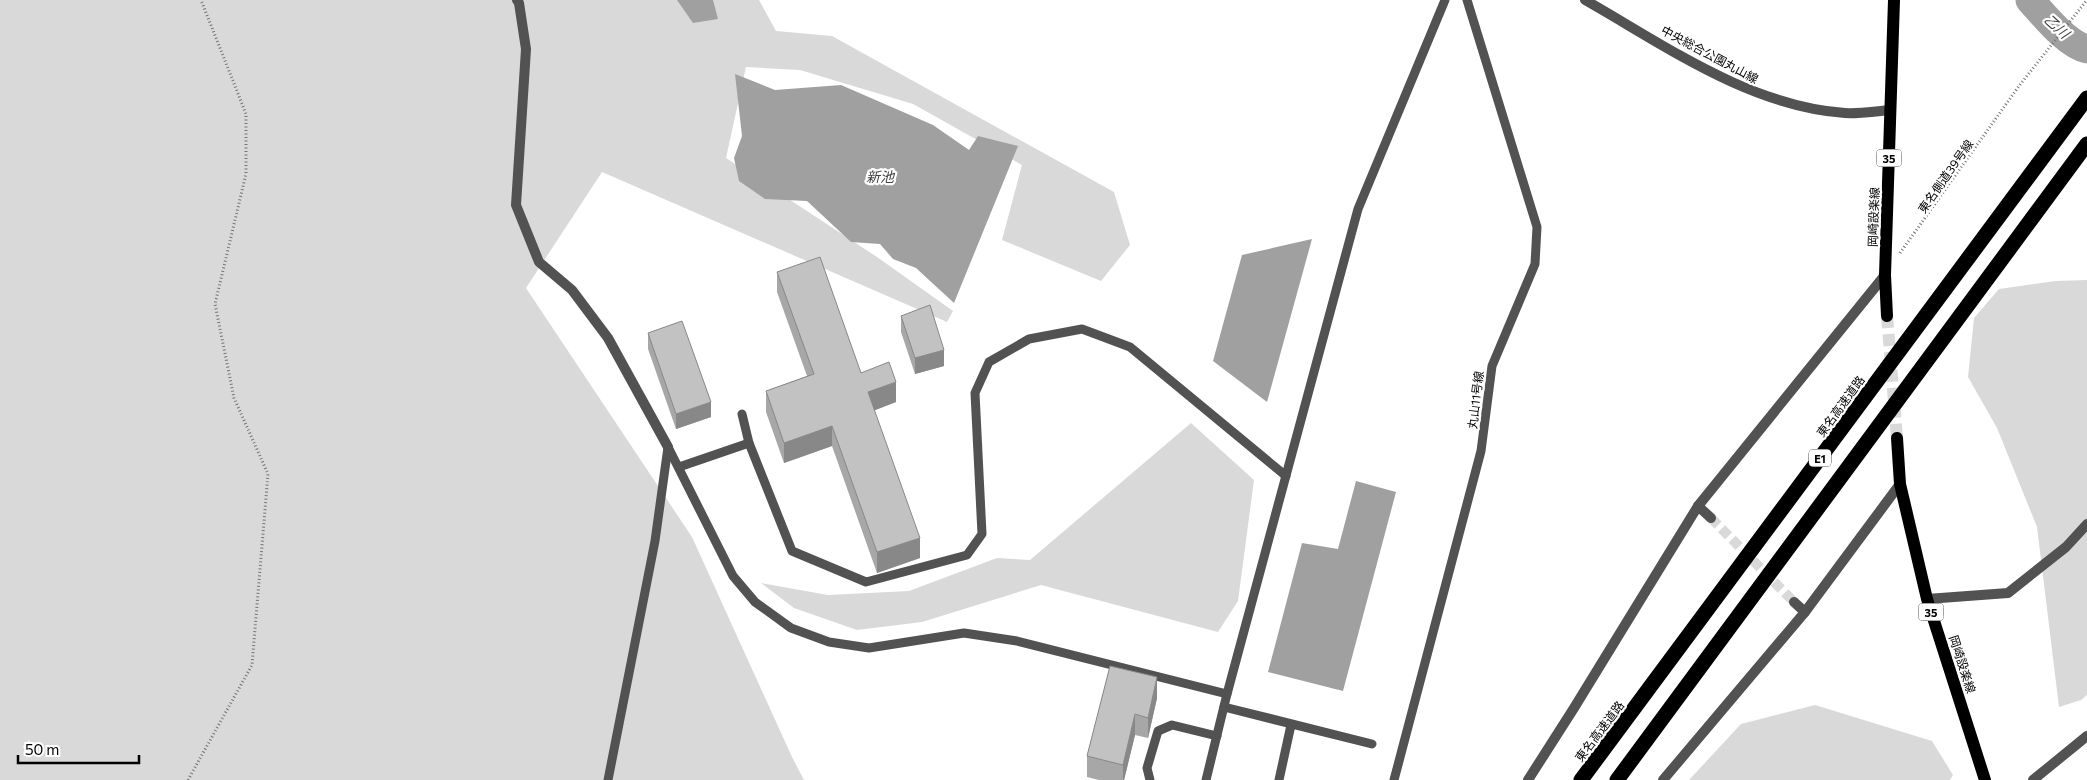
<svg xmlns="http://www.w3.org/2000/svg" width="2087" height="780" font-family="Commissioner,'Noto Sans JP',sans-serif">
<rect width="100%" height="100%" fill="#fff"/>
<g fill="#d9d9d9">
<polygon points="0,0 759,0 776,31 832,36 1114,192 1130,245 1101,281 1002,240 1022,165 913,104 800,70 746,67 726,158 877,257 953,311 947,322 602,172 526,288 692,537 792,757 804,780 0,780"/>
<polygon points="2087,280 2087,695 2081,700 2059,707 2037,527 1997,428 1968,377 1974,318 1999,289 2056,281"/>
<polygon points="1191,423 1254,480 1238,601 1218,632 1041,585 922,622 857,630 794,608 761,583 828,595 909,591 997,558 1030,560"/>
<polygon points="1815,705 1932,741 1953,775 1950,780 1689,780 1741,724"/>
</g>
<g fill="#a0a0a0">
<polygon points="677,0 713,0 718,19 693,23"/>
<polygon points="735,74 775,90 841,85 933,125 969,150 978,136 1018,146 954,303 916,268 893,259 880,244 851,242 807,201 765,199 739,181 734,158 742,136"/>
<polygon points="1312,239 1267,402 1213,361 1242,255"/>
<polygon points="1356,481 1396,492 1343,691 1268,672 1302,543 1338,549"/>
</g>
<g fill="none" stroke-linecap="round" stroke-linejoin="round">
<path stroke="#a0a0a0" stroke-width="29" d="M2030 0C2044 15 2066 44 2087 49"/>
<polyline stroke="#d9d9d9" stroke-width="10" stroke-dasharray="10 5" stroke-linecap="butt" points="1711,518 1794,602"/>
<polyline stroke="#d9d9d9" stroke-width="12" stroke-dasharray="12 6" stroke-linecap="butt" points="1887,316 1897,438"/>
<g stroke="#747474" stroke-width="3" stroke-dasharray="1 2.5" stroke-linecap="butt">
<polyline points="1900,253 2019,86 2087,0"/>
<polyline points="188,780 252,665 268,474 234,398 215,304 246,174 246,114 201,0"/>
</g>
<g stroke="#525252" stroke-width="9">
<polyline points="742,414 749,443 792,551 866,582 967,555 982,534 975,393 989,362 1029,339 1082,329 1130,347 1286,476"/>
<polyline points="668,447 733,576 755,602 791,628 829,642 869,648 964,633 1017,641 1227,694"/>
<polyline points="679,467 749,443"/>
<polyline points="1224,707 1372,744"/>
<polyline points="608,780 655,541 668,447"/>
<polyline points="1150,780 1147,768 1158,731 1172,725 1217,736"/>
<polyline points="1206,780 1227,694 1358,209 1445,0"/>
<polyline points="1279,780 1291,725"/>
<polyline points="1394,780 1481,451 1492,366 1535,264 1537,227 1467,0"/>
</g>
<g stroke="#525252" stroke-width="10">
<polyline points="517,0 519,3 526,49 516,205 539,262 572,290 608,338 668,447"/>
<path d="M1585 0C1666 46 1749 106 1845 113 1860 114 1876 111 1891 110"/>
<polyline points="1698,506 1711,518"/>
<polyline points="1927,599 2008,593 2066,547 2087,524"/>
<polyline points="1794,602 1805,612"/>
<polyline points="1528,780 1574,708 1698,506 1885,275"/>
<polyline points="1663,780 1805,612 1900,484"/>
<polyline points="2033,780 2087,736"/>
</g>
<g stroke="#000" stroke-width="12">
<polyline points="1887,316 1885,275 1894,0"/>
<polyline points="1897,438 1900,484 1927,599 1985,780"/>
</g>
<g stroke="#000" stroke-width="15">
<polyline points="1581,780 2087,98"/>
<polyline points="1617,780 2087,144"/>
</g>
</g>
<g fill="#a7a7a7">
<polygon points="777,272 861,373 896,402 874,410 920,558 877,573 832,446 784,463 766,412 766,391 807,376 777,292"/>
<polygon points="901,316 944,366 915,374 901,332"/>
<polygon points="648,333 711,417 676,429 648,349"/>
<polygon points="1110,666 1157,698 1148,738 1135,735 1124,780 1099,780 1087,777 1087,756"/>
</g>
<g fill="#888">
<polygon points="944,350 944,366 915,374 915,358"/>
<polygon points="896,382 896,402 868,413 868,392"/>
<polygon points="711,402 711,417 676,429 676,414"/>
<polygon points="832,426 832,446 784,463 784,443"/>
<polygon points="920,538 920,558 877,573 877,552"/>
<polygon points="1157,677 1157,698 1148,738 1148,718"/>
<polygon points="1135,714 1135,735 1124,780 1123,780 1123,765"/>
</g>
<g fill="#c2c2c2" stroke="#888">
<polygon points="820,257 861,373 889,362 896,382 868,392 920,538 877,552 832,426 784,443 766,391 814,374 777,272"/>
<polygon points="930,305 944,350 915,358 901,316"/>
<polygon points="682,321 711,402 676,414 648,333"/>
<polygon points="1110,666 1157,677 1148,718 1135,714 1123,765 1087,756"/>
</g>
<g text-anchor="middle" dominant-baseline="central" stroke-width="4.5" stroke-linejoin="round" paint-order="stroke">
<g fill="#fff" stroke="#4c4c4c" stroke-width="1">
<rect x="1876.5" y="149.5" width="25" height="17" rx="4"/>
<rect x="1809" y="449.5" width="22" height="17" rx="4"/>
<rect x="1918.5" y="603.5" width="25" height="17" rx="4"/>
</g>
<g font-size="11" font-weight="bold" fill="#000">
<text x="1889" y="158">35</text>
<text x="1820" y="458">E1</text>
<text x="1931" y="612">35</text>
</g>
<g font-size="12" fill="#000" stroke="#fff">
<text transform="translate(1710 54) rotate(28)">中央総合公園丸山線</text>
<text transform="translate(1945 176) rotate(-55)">東名側道39号線</text>
<text transform="translate(1873 217) rotate(-88)">岡崎設楽線</text>
<text transform="translate(1475 400) rotate(-83)">丸山11号線</text>
<text transform="translate(1840 406) rotate(-54)">東名高速道路</text>
<text transform="translate(1963 664) rotate(72)">岡崎設楽線</text>
<text transform="translate(1599 731) rotate(-53)">東名高速道路</text>
</g>
<g font-size="14" font-style="italic" fill="#414141" stroke="#fff">
<text transform="translate(2057 26) rotate(42)">乙川</text>
<text x="880" y="176">新池</text>
</g>
</g>
<path d="M18 755v8h121v-8" fill="none" stroke="#000000" stroke-width="2.5"/>
<text x="25" y="755" font-size="15" fill="#000000" stroke="#ffffff" stroke-width="4" paint-order="stroke">50 m</text>
</svg>
